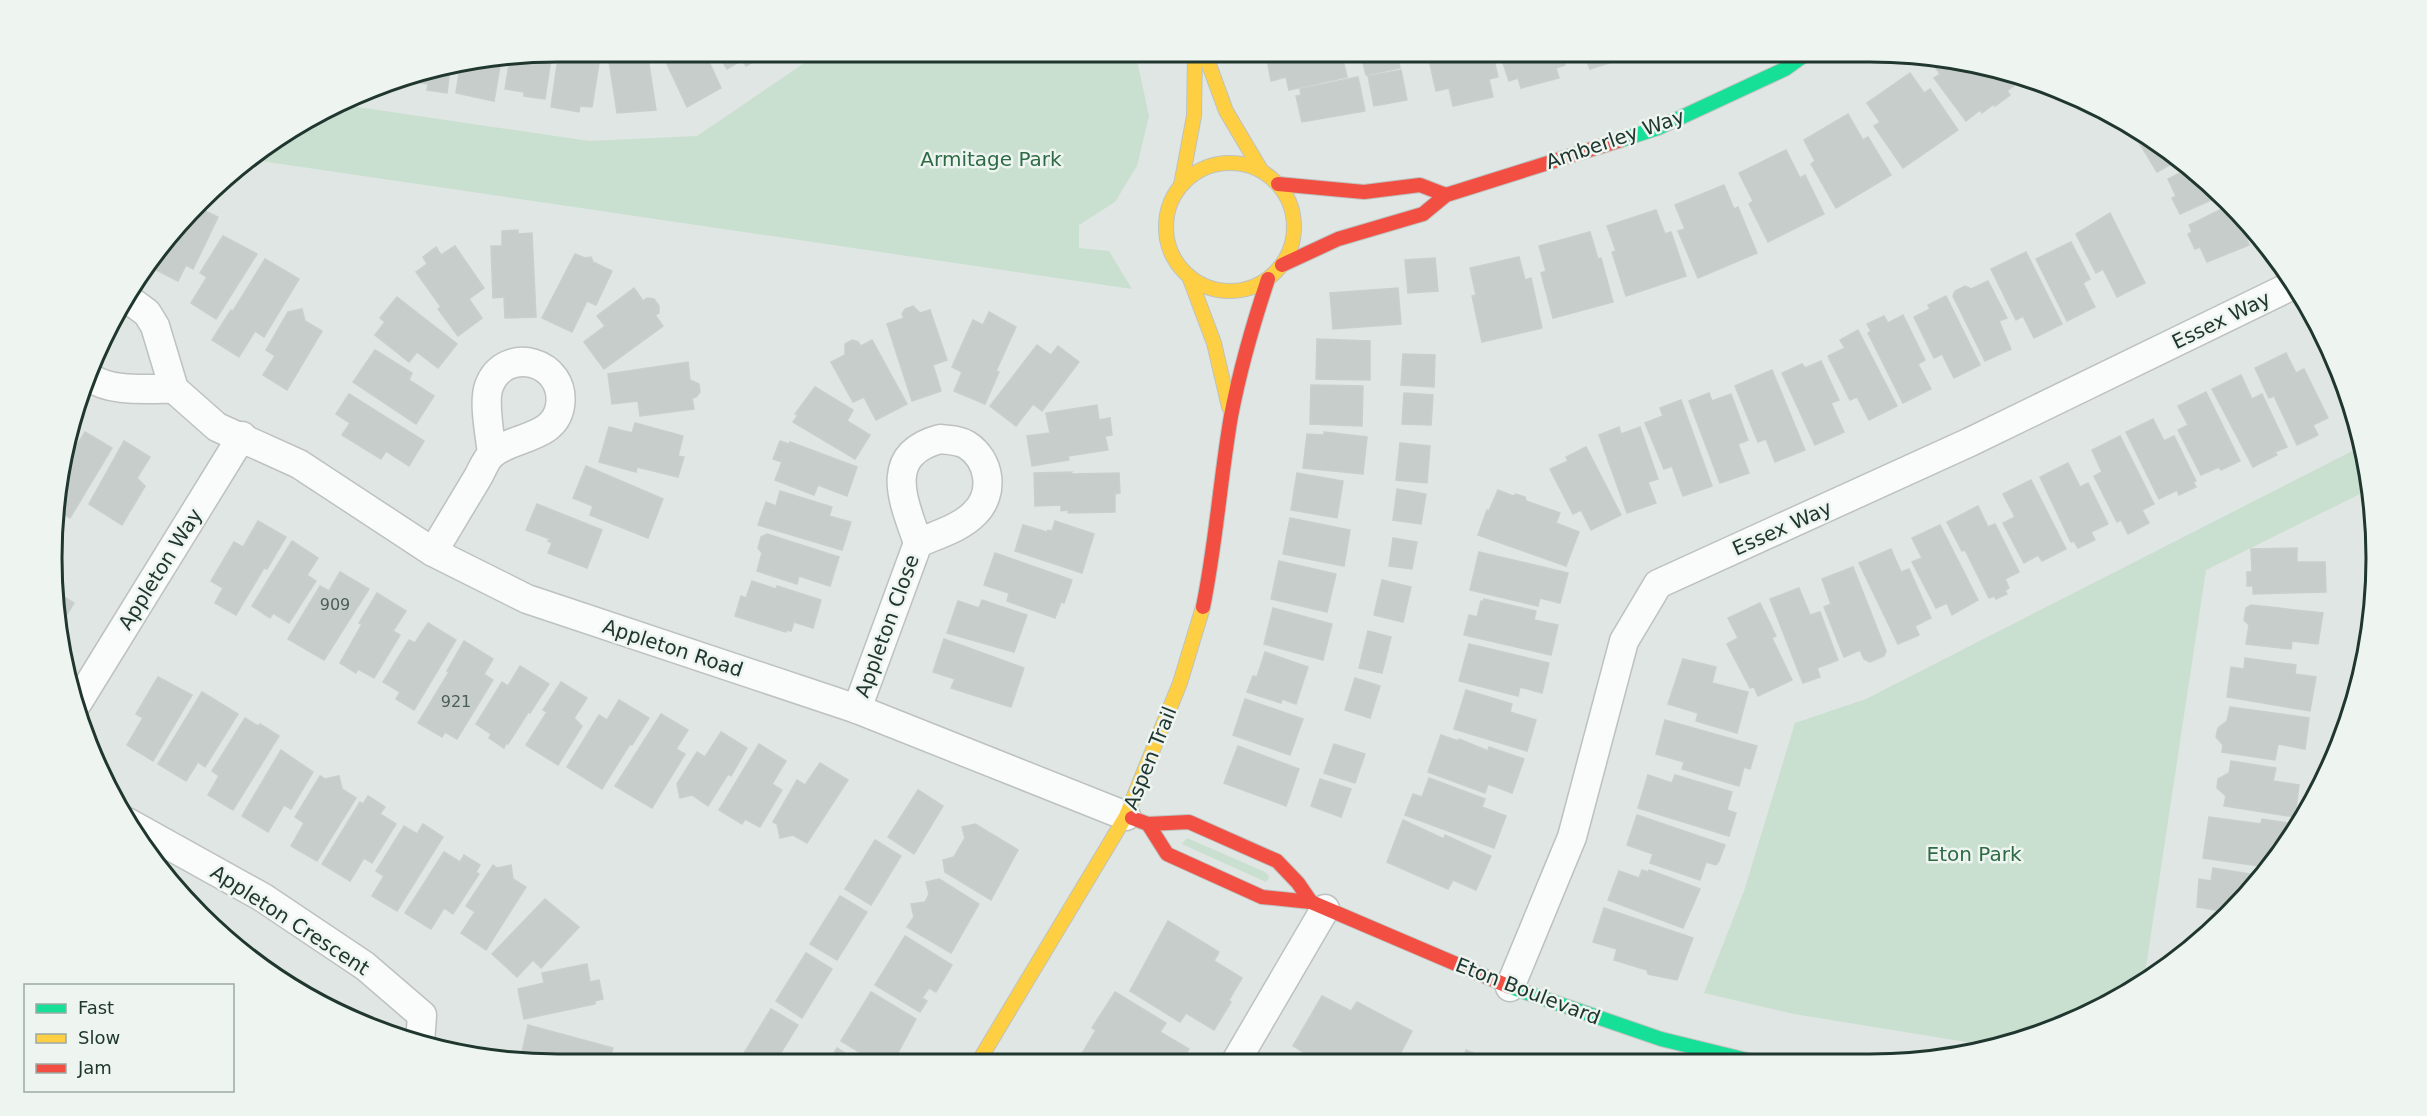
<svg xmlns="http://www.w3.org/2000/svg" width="2427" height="1116" font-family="'DejaVu Sans',sans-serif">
<rect width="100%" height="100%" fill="#e0e6e3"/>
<g fill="#c9dfd0">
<polygon points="822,51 1135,51 1149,116 1137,166 1115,202 1079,225 1079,248 1109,251 1132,289 248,159 305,119 337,104 589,141 697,136"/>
<polygon points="2362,446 2364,492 2206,570 2144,980 2063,1026 1991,1046 1794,1014 1704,993 1744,891 1795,723 1866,699"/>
<polygon points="1187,838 1265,872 1269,876 1268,880 1266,882 1182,844"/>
</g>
<g fill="#c7cdca" stroke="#c9cfcc" stroke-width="1.5">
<polygon points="559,51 601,51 592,107 580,106 579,112 551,107"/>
<polygon points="614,51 647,51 656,110 617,113 608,54"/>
<polygon points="661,51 704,51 721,88 687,107"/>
<polygon points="716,51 762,51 763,56 746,66 742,60 727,69"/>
<polygon points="1272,51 1341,51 1347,77 1289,90 1286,77 1271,81 1267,60 1274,59"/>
<polygon points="1360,51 1397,51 1400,68 1366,75"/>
<polygon points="1427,51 1492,51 1498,77 1489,79 1493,97 1453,106 1449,88 1436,91"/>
<polygon points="1499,51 1560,51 1565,65 1556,68 1559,78 1521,88 1518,78 1509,81"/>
<polygon points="1575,51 1628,51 1630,56 1590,69 1586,59 1579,62"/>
<polygon points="552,52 545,99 524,96 524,92 505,89 510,59"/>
<polygon points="1928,57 1968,61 2016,75 2020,81 2007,91 2010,95 1995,106 1994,104 1982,113 1980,110 1966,121 1934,78 1940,74"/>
<polygon points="501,60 494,101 456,93 460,67"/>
<polygon points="450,69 447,93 427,90 428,84 409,81 410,75"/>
<polygon points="1401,70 1407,100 1374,106 1368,76"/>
<polygon points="1910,73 1924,93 1930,89 1958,130 1903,168 1874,126 1880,122 1867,103"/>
<polygon points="1358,77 1365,111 1302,122 1296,96 1301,95 1300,89"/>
<polygon points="1848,114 1863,140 1868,137 1891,175 1836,208 1811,164 1815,161 1804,140"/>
<polygon points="2146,134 2150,136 2179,160 2157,172 2137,139"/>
<polygon points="1786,150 1800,178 1805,175 1824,214 1768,242 1749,204 1753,201 1739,173"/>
<polygon points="2190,168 2222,195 2180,214 2172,198 2176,196 2168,179"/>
<polygon points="1724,185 1734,209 1738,207 1757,253 1698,278 1678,231 1685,229 1675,205"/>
<polygon points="2229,202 2251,229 2244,232 2249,245 2207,262 2200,247 2195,249 2188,234 2192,232 2189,225 2224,208 2223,205"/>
<polygon points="202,203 204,204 201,209 218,217 193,269 186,265 178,281 150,267"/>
<polygon points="1656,210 1665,234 1671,232 1686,276 1626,296 1612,252 1616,251 1607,226"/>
<polygon points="2110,213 2145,283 2117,297 2103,269 2096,273 2076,234"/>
<polygon points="518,230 518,234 532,233 536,317 505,318 504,297 493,298 491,246 502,246 502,231"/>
<polygon points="1590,232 1598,259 1601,258 1613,302 1553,318 1541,273 1546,271 1539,246"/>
<polygon points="223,236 257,254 216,319 191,303 207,277 200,273"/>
<polygon points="2071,242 2090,279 2083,283 2095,307 2067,321 2036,259"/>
<polygon points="455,246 484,288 469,299 482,318 458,336 438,309 441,307 416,272 427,264 423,257 436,247 441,255"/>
<polygon points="2026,252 2062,324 2034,338 2023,316 2016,320 1991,269"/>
<polygon points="575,254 585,258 591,257 593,262 612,271 596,305 587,301 572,332 542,318"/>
<polygon points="1519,257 1525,280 1531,278 1542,328 1482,342 1472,296 1476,295 1470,268"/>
<polygon points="1435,258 1438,291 1408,293 1405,260"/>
<polygon points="265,259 299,279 264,337 255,331 239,357 212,340 231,310 233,311"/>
<polygon points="1988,281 2007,318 1999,321 2011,349 1985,361 1953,296 1955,291 1965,286 1971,289"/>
<polygon points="634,288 643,301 647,298 654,299 659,306 659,313 655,315 663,326 604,369 584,342 605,326 597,316"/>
<polygon points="1398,288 1401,324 1333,329 1330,293"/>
<polygon points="1946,296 1980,365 1954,378 1942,354 1934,358 1914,317 1930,309 1928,305"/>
<polygon points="397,297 457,344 438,368 417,352 409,362 375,335 385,322 380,318"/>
<polygon points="913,306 920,313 930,310 947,360 933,365 941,391 912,401 887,324 904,318 902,314 905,309"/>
<polygon points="302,309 305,321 322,331 287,390 263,375 275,356 266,350 288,312"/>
<polygon points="989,312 1016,327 996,371 999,372 985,404 954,391 962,372 952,367 973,320 983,325"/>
<polygon points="1903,315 1925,360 1918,364 1931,389 1903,403 1868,333 1871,331 1867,324 1884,316 1888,323"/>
<polygon points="1858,330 1897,406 1869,420 1857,397 1850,400 1828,356 1845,348 1840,340"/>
<polygon points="1317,339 1370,341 1370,380 1316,379"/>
<polygon points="852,340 858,342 861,346 872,340 907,404 876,420 864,397 853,402 831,362 845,355 845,344"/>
<polygon points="1037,345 1051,355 1058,346 1079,362 1042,411 1033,404 1016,426 990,406"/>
<polygon points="375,350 412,373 409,380 434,396 416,424 353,382"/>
<polygon points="2286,353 2296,373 2304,369 2328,418 2313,425 2318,435 2297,445 2274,396 2269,398 2255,368"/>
<polygon points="1403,354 1435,355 1434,387 1401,385"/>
<polygon points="1821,361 1839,400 1831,403 1844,432 1815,445 1782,373 1802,364 1805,368"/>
<polygon points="688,362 690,380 699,384 700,392 696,397 692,398 694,409 640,416 638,401 612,404 608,374"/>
<polygon points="1772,370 1805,450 1775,462 1766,439 1758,442 1735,386"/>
<polygon points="2241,375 2252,399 2262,394 2287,447 2275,452 2277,455 2253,467 2212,389"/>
<polygon points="1311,385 1363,386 1362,426 1310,424"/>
<polygon points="815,387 853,410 847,421 870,435 855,459 793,422 798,415 795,414"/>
<polygon points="2206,392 2240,461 2221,470 2219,467 2201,475 2178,430 2188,425 2178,406"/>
<polygon points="1404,393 1433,395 1431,425 1402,424"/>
<polygon points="1709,393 1712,401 1731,394 1748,440 1738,444 1749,473 1720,483 1689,401"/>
<polygon points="349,394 424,441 409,466 386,451 381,459 342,435 350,423 336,414"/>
<polygon points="1681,400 1712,486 1683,496 1672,466 1664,469 1645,423 1663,416 1660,408"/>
<polygon points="1097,405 1099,420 1110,418 1112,435 1105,436 1108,450 1068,456 1069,460 1032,466 1027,436 1050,433 1046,413"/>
<polygon points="2153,419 2164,441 2174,436 2196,481 2193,482 2196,487 2179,495 2177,490 2159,499 2126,432"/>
<polygon points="635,423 683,436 678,456 684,457 678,477 637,467 636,472 599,462 609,427 632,433"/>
<polygon points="1619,427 1621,434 1640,427 1658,479 1648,482 1656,503 1627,513 1599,435"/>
<polygon points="85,432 112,448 70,518 56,509 61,459 66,450 72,453"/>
<polygon points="1324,432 1367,437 1363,474 1303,468 1307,434 1324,435"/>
<polygon points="2120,436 2154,504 2142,510 2149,523 2128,534 2121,520 2117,522 2094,476 2102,472 2092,450"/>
<polygon points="124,441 150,457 137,478 145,486 122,525 89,504"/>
<polygon points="780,441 789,444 790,442 857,467 847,496 818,485 814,495 775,480 782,462 773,459"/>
<polygon points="1400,443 1430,446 1427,483 1396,480"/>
<polygon points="1586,447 1621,515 1591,530 1581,510 1573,514 1550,469 1568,461 1566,457"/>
<polygon points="2068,463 2080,487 2088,483 2108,524 2091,532 2095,540 2078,548 2074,541 2071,542 2040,477"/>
<polygon points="586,466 663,499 648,538 590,515 593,506 573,498"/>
<polygon points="1072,472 1071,474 1119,473 1120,493 1115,494 1115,512 1068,513 1068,510 1061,511 1061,505 1035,506 1034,473"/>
<polygon points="1297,473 1343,481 1337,518 1291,510"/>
<polygon points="2031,480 2066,549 2042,561 2038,555 2024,563 2003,523 2015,517 2003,494"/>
<polygon points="1397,489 1426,494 1421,524 1393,520"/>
<polygon points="1498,490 1513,496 1516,494 1525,497 1526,501 1560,513 1556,523 1579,532 1566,566 1478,535 1487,510 1489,511"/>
<polygon points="780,491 832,507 829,516 851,522 842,550 758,525 766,502 776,506"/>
<polygon points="537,504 602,530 587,568 548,553 552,543 548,541 550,539 526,530"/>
<polygon points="1978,506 1988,527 1995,524 2019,572 2005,579 2009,588 2005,591 2007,594 1996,599 1994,596 1989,598 1965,550 1962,551 1947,522"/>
<polygon points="1290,518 1350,530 1344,566 1283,554"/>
<polygon points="258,521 286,537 267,569 264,568 236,615 215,603 223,588 211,581 234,542 243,547"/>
<polygon points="1055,521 1094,534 1082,573 1015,551 1023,525 1047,532 1048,530 1052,531"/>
<polygon points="1940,525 1978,600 1952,615 1947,603 1936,608 1912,562 1922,558 1912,538"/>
<polygon points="767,534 839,557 830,586 799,576 797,584 757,571 762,553 758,548 761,537"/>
<polygon points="1393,538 1417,542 1412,569 1389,566"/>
<polygon points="292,541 318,558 307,575 316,581 289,623 273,613 270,618 252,606"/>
<polygon points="2297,548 2297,562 2325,562 2326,592 2253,594 2253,586 2247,586 2247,572 2252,572 2251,549"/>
<polygon points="1891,549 1901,572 1909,569 1931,618 1915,626 1919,635 1898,644 1859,563"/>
<polygon points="1479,552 1568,573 1560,603 1540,598 1538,606 1470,590"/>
<polygon points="995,553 1072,580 1064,603 1061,602 1055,618 1007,601 1009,593 984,585"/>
<polygon points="1279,561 1336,574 1327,612 1271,599"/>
<polygon points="1853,567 1886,651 1884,656 1870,662 1864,659 1860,650 1844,657 1824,607 1831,604 1822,579"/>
<polygon points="340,572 369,589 324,660 288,639 320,586 329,591"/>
<polygon points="1382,580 1411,587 1403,622 1374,615"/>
<polygon points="752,581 776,589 777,586 821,600 813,628 794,622 791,631 787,630 786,632 735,616 741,596 746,598"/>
<polygon points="1799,588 1810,615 1820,612 1838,660 1817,668 1820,677 1803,683 1770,599"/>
<polygon points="54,591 74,603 58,629"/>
<polygon points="377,593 406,611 393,631 400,635 374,678 358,669 356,673 340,663 362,624 359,623"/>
<polygon points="1484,599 1536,611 1534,620 1558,625 1551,655 1464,635 1469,615 1477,617 1481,601 1483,602"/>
<polygon points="982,600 1027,615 1014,652 947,633 958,601 979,608"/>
<polygon points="1760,603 1776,636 1772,638 1792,680 1758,696 1754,687 1750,688 1727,644 1738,638 1728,618"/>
<polygon points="2251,605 2323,613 2318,644 2292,641 2291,649 2246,644 2249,625 2244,620 2246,608"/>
<polygon points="1273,608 1332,624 1323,660 1264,644"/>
<polygon points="428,623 456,640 414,710 396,699 400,692 383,682 409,640 415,643"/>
<polygon points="1368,631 1391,637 1382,673 1359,668"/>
<polygon points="944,639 1024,668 1011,707 951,688 955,679 933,672"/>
<polygon points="464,641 493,659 484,674 493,680 457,739 445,732 442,737 418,723 449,672 447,671"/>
<polygon points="1469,644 1549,663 1542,693 1520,687 1518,696 1459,681"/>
<polygon points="1265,652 1308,667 1296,704 1282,699 1281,703 1247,692 1253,676 1257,677"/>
<polygon points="2245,658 2296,665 2295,674 2316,677 2310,711 2227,697 2231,667 2244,669"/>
<polygon points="1683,659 1716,667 1712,683 1748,692 1737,733 1696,721 1698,713 1668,704"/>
<polygon points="520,666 549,684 530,713 529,711 508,744 506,743 504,748 489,738 491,734 476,724 502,682 508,686"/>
<polygon points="158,677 192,695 153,761 127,745 143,718 136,714"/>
<polygon points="1355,678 1380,686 1370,718 1345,710"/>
<polygon points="561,682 587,698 574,718 582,726 558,765 526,745 547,712 543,710"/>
<polygon points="1466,690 1512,704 1510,712 1536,720 1527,751 1454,729"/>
<polygon points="202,692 238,714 205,767 198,762 186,781 158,764"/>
<polygon points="1245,699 1303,719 1290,755 1233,735"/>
<polygon points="619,700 649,718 632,745 630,744 602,789 567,767 599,715 607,720"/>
<polygon points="2230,707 2309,718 2305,749 2278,744 2275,760 2222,752 2223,745 2216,737 2218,728 2227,721"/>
<polygon points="661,714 688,730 676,749 685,754 652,808 615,786"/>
<polygon points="245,718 258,726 260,724 279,736 233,810 208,795 219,776 212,771"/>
<polygon points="1665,720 1757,746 1750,769 1744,767 1739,786 1682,769 1684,762 1656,754"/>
<polygon points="721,732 747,748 731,776 728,774 708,806 692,795 680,798 677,784 697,752 705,757"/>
<polygon points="1441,735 1458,741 1459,739 1488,751 1489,747 1524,759 1512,793 1488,784 1485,793 1428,772"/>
<polygon points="759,744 786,761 772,784 782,790 760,827 745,819 742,824 719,810"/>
<polygon points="1334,744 1365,754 1355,783 1324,773"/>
<polygon points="1238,746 1299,769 1286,806 1224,783"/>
<polygon points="281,750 313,772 291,809 284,805 268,832 242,816"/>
<polygon points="2231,761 2276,768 2273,781 2299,785 2295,817 2224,806 2226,796 2217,788 2218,779 2229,773"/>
<polygon points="820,763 848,780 807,843 793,835 780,838 777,824 773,822 797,780 805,785"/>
<polygon points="1648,775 1672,783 1675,775 1732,792 1727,810 1736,813 1729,836 1638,808"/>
<polygon points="320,776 325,779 339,776 342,789 356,798 317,861 291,846 304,823 295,817"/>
<polygon points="1429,778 1485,799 1482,807 1506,816 1494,848 1405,815 1413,794 1422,797"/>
<polygon points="1320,779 1351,789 1341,817 1311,806"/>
<polygon points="918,790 943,806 914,854 888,837"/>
<polygon points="368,796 385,807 380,814 396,824 372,863 364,858 350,881 322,864 360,802 363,804"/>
<polygon points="1637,815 1725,845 1719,861 1716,865 1706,862 1700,880 1650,863 1653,854 1627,845"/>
<polygon points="2209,817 2261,824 2262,819 2294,824 2276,859 2267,857 2266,867 2203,858"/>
<polygon points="1403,820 1444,839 1445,835 1491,856 1476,890 1453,880 1448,889 1387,862"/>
<polygon points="423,824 443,837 397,911 372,896 384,876 376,871 404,826 417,834"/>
<polygon points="975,824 1018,850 991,900 945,872 943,860 954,857 965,838 962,827"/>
<polygon points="875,840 901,856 871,905 845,889"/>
<polygon points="444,852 460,862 464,855 480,865 476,872 479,874 453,914 444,908 431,929 405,913"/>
<polygon points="493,865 497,868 511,865 513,879 526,887 486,950 461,933 475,912 466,906"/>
<polygon points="2213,868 2262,876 2226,912 2197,907 2199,879 2211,881"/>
<polygon points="1642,870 1648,872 1649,870 1700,889 1683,928 1608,900 1619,871 1639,878"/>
<polygon points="939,879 979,904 951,953 907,927 914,917 911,904 925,902 929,894 926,882"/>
<polygon points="840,896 867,912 837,960 810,944"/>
<polygon points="545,899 579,927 541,968 533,960 517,977 492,954"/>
<polygon points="1604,908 1693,938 1677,980 1648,974 1647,970 1614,960 1617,949 1593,942"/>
<polygon points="1168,921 1219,952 1214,961 1242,978 1229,1000 1231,1002 1214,1030 1186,1013 1180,1022 1130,991"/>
<polygon points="905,936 952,965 936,992 929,988 922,998 927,1001 920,1012 875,985"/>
<polygon points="806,953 832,969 802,1018 776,1001"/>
<polygon points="587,964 590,982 599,980 603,999 595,1001 595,1004 524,1019 518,989 544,983 542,973"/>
<polygon points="871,992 916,1019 892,1064 879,1064 841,1041"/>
<polygon points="1115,992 1166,1023 1160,1032 1189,1049 1180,1063 1077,1062 1096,1030 1092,1028"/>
<polygon points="1322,996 1351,1011 1357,1002 1412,1031 1396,1062 1322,1063 1293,1046"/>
<polygon points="771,1009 798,1025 774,1064 752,1064 741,1058"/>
<polygon points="528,1025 613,1048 609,1064 612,1065 558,1065 520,1061"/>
<polygon points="837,1048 862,1064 827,1064"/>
<polygon points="1466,1050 1495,1062 1462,1062"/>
</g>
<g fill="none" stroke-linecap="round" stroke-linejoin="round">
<defs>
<g id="street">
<polyline points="123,300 135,304 147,313 155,326 174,389 217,427 299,464 433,552 527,599 857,709 1126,816"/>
<path d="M91 378C113 393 149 388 174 389"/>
<path d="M940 439C949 440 959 440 967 445 990 460 995 493 975 513 961 528 936 535 918 543 904 502 881 455 940 439Z"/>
<path d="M433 552C448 527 463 502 478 477 482 470 486 459 492 454 513 436 555 439 560 406 567 361 505 344 489 386 483 402 490 435 492 454"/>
<polyline points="78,702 242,436"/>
<polyline points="857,709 918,543"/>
<polyline points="127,822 262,897 365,966 422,1015 420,1043"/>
<polyline points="1510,987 1572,837 1624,641 1658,584 1970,442 2295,284"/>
<polyline points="1235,1063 1325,909"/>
</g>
<g id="fast">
<polyline points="1621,140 1658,128 1785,69 1810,51"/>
<polyline points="1510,987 1661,1039 1751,1061"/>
</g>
<g id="slow">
<polyline points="1204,51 1226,111 1261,170"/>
<circle cx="1230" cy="227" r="64"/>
<polyline points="1181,185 1194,116 1195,51"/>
<polyline points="1190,279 1214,343 1229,407"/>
<polyline points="977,1064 1126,816 1180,683 1203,607"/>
</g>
<g id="jam">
<polyline points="1278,184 1364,192 1420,185 1446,195"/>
<polyline points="1282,265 1338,239 1423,214 1446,195 1621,140"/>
<path d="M1203 607C1216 544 1220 480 1231 416 1240 369 1253 324 1268 279"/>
<polyline points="1132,818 1148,824 1189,822 1277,861 1298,883 1311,902"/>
<polyline points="1148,824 1167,854 1262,897 1311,902 1510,987"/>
</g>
</defs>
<use href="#street" stroke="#bdc2c0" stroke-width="31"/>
<use href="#fast" stroke="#bdc3c0" stroke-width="16"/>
<use href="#slow" stroke="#bdc3c0" stroke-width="16"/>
<use href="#jam" stroke="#bdc3c0" stroke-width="16"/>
<use href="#street" stroke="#fafbfb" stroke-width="28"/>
<use href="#fast" stroke="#16e098" stroke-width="14"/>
<use href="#slow" stroke="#ffcf43" stroke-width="14"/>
<use href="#jam" stroke="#f24e42" stroke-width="14"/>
</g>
<g text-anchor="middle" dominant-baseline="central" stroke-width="5" stroke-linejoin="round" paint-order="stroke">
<g font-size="16" fill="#4a5d57">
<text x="335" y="604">909</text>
<text x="456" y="701">921</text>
</g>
<g font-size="20" fill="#203730" stroke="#eef5f1">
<text transform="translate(1615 139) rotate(-19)">Amberley Way</text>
<text transform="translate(2221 320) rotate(-26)">Essex Way</text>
<text transform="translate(1782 528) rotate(-24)">Essex Way</text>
<text transform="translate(160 569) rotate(-58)">Appleton Way</text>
<text transform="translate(887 626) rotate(-70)">Appleton Close</text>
<text transform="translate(673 648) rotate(18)">Appleton Road</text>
<text transform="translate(1150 758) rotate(-68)">Aspen Trail</text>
<text transform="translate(290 920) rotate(33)">Appleton Crescent</text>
<text transform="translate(1528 991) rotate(21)">Eton Boulevard</text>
</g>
<g font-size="20" fill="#2e6b45" stroke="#eef5f1">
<text x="991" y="159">Armitage Park</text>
<text x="1974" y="854">Eton Park</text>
</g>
</g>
<path d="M0 0H2427V1116H0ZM558 62H1870A496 496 0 0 1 2366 558V558A496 496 0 0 1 1870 1054H558A496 496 0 0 1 62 558V558A496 496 0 0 1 558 62Z" fill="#eef5f1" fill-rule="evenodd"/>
<path fill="none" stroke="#203730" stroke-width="3" d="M558 62H1870A496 496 0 0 1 2366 558V558A496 496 0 0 1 1870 1054H558A496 496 0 0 1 62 558V558A496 496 0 0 1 558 62Z"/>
<rect x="24" y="984" width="210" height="108" fill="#eef5f1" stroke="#9ca9a4" stroke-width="1.5"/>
<rect x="36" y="1004" width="30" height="9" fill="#16e098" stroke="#9ca9a4" stroke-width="1.5"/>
<text x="78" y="1014" font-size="18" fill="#203730">Fast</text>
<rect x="36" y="1034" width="30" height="9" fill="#ffcf43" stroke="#9ca9a4" stroke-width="1.5"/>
<text x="78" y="1044" font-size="18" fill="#203730">Slow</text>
<rect x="36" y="1064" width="30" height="9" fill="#f24e42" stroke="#9ca9a4" stroke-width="1.5"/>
<text x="78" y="1074" font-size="18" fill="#203730">Jam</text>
</svg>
